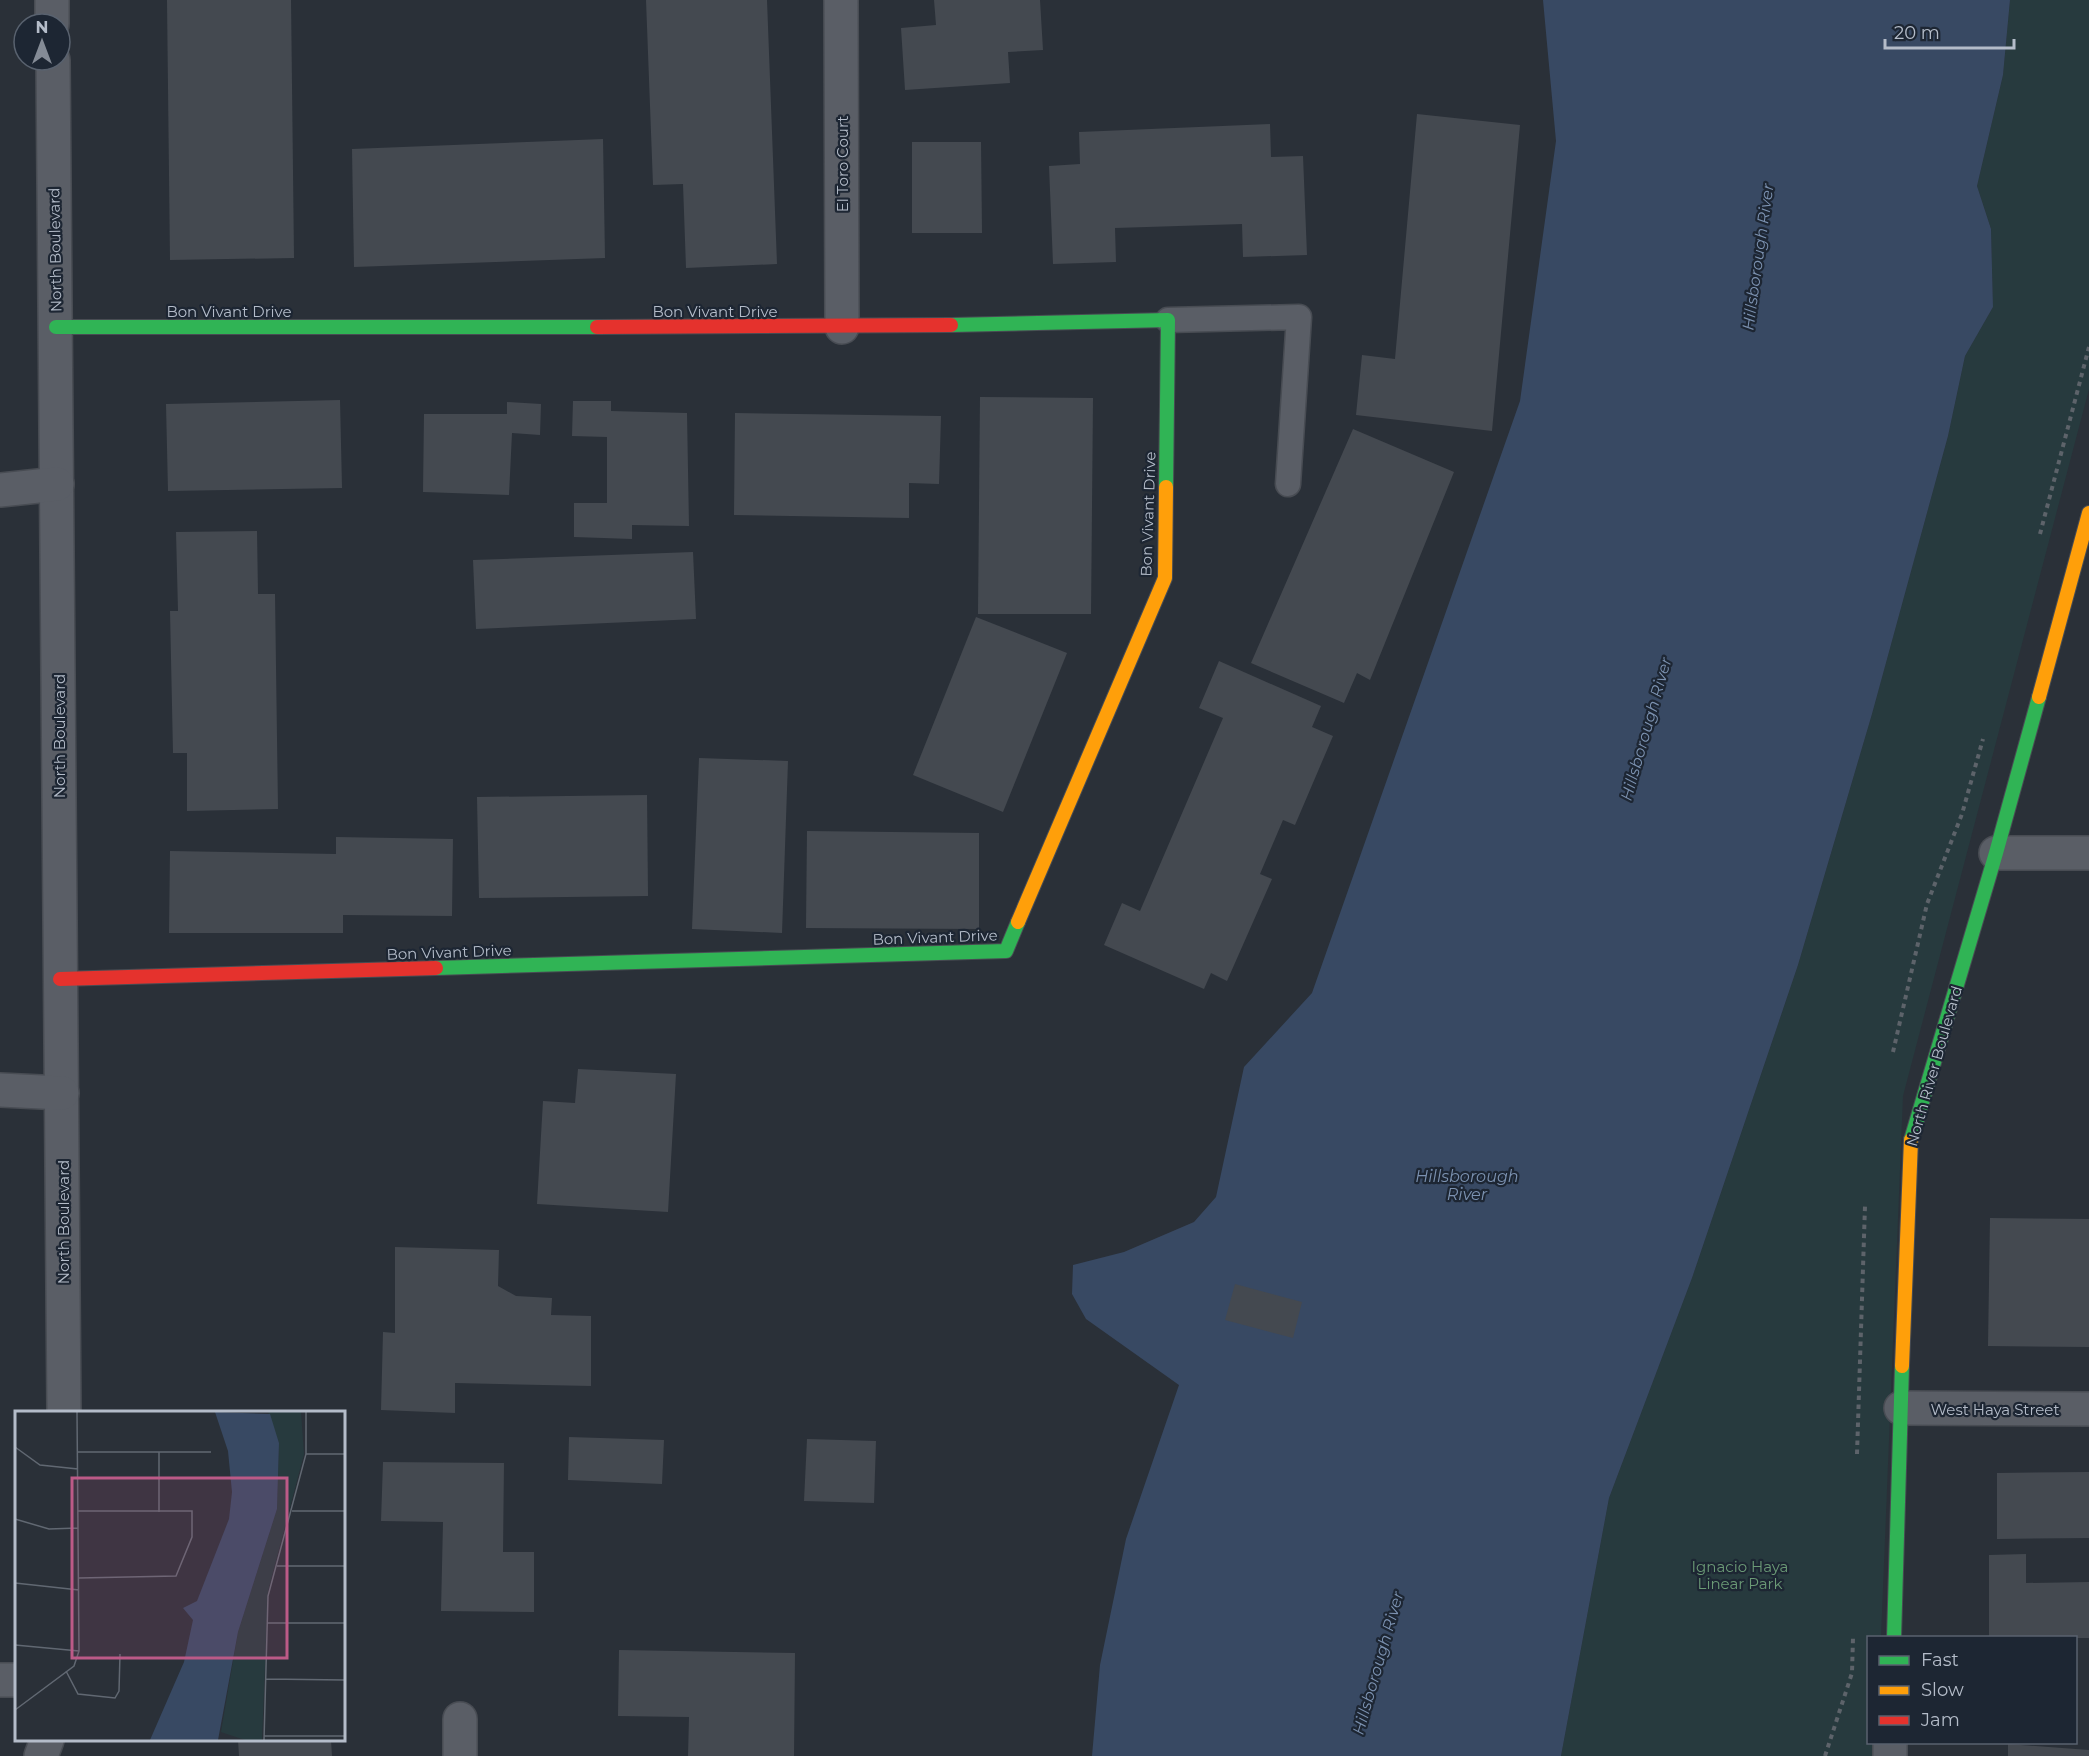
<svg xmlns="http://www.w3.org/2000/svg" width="2089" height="1756" font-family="Montserrat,sans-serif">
<rect width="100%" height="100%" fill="#2a3038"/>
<polygon fill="#273a3e" points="2010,0 2089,0 2089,389 1903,1096 1881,1637 1868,1638 1868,1742 1877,1743 1876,1756 1561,1756 1609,1498 1692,1278 1798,965 1872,714 1948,436 1965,356 1993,307 1991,229 1977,186 2003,75"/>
<polygon fill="#384963" points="1543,0 2010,0 2003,75 1977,186 1991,229 1993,307 1965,356 1948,436 1872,714 1798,965 1692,1278 1609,1498 1561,1756 1092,1756 1100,1665 1126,1539 1179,1385 1086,1319 1072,1294 1073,1265 1124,1252 1194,1222 1216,1197 1244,1067 1312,993 1520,401 1556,141"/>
<g fill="#444950">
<polygon points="167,0 291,0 294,258 170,260"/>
<polygon points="646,0 767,0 777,264 686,268 683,184 653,185"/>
<polygon points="934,0 1040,0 1043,50 1008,52 1010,83 905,90 901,28 936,25"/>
<polygon points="1417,114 1520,125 1492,431 1356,415 1362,355 1395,359"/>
<polygon points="1270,124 1271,157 1303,156 1307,255 1243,257 1242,224 1115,228 1116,262 1053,264 1049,166 1080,164 1079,132"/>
<polygon points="603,139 605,258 354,267 352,149"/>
<polygon points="912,142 981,142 982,233 912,233"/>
<polygon points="980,397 1093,398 1091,614 978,614"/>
<polygon points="340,400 342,488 168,491 166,404"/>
<polygon points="573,401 611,401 611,411 687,413 689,526 632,525 632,539 574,537 574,503 607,503 607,437 572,436"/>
<polygon points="507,402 541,404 540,435 512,433 509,495 423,492 424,414 507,414"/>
<polygon points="735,413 941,416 939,484 909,483 909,518 734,515"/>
<polygon points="1353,429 1454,472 1370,680 1357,673 1344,703 1251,663"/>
<polygon points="257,531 258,594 275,594 278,809 187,811 187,753 173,753 170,611 178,611 176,532"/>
<polygon points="693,552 696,619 476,629 473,560"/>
<polygon points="976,617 1067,653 1003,812 913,775"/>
<polygon points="1219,661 1321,706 1312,727 1333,736 1295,825 1283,820 1260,874 1272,879 1227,981 1211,973 1204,989 1104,945 1122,903 1140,911 1223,718 1199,708"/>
<polygon points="699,758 788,761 782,933 692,929"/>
<polygon points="647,795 648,896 479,898 477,797"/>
<polygon points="807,831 979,833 979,929 806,928"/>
<polygon points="336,837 453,839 452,916 343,915 343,933 169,933 170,851 336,854"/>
<polygon points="578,1069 676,1074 668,1212 537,1204 543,1101 575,1103"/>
<polygon points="1990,1218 2089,1219 2089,1347 1988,1346"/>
<polygon points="395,1247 499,1250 498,1286 516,1296 552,1298 551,1315 591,1316 591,1386 455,1383 455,1413 381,1410 383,1332 395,1333"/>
<polygon points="1235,1284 1302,1302 1293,1338 1225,1320"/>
<polygon points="569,1437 664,1440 662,1484 568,1480"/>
<polygon points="807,1439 876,1441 874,1503 804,1501"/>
<polygon points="383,1462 504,1463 503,1552 534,1552 534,1612 441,1611 443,1522 381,1521"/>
<polygon points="2089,1472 2089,1538 1997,1539 1997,1473"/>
<polygon points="2026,1554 2026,1583 2089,1582 2089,1638 1989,1638 1989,1555"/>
<polygon points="619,1650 795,1653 794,1756 688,1756 689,1717 618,1716"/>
<polygon points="238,1740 331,1740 332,1756 239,1756"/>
<polygon points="2008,1744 2089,1750 2089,1756 2008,1756"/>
</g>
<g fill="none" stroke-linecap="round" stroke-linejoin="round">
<defs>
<polyline id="lane" points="1168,320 1299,317 1288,484"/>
<g id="street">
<polyline points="52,0 52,24"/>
<polyline points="841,0 842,327"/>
<polyline points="53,60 64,1412"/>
<polyline points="0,490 57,484"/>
<polyline points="1996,853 2089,853"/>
<polyline points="0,1090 62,1093"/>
<polyline points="1901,1408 2089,1409"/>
<polyline points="0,1680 16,1680"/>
<polyline points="460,1719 460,1756"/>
<polyline points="41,1756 47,1740"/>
<polyline points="1890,1756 1890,1742"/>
</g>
<g id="fast">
<polyline points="951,325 1168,320 1166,487"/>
<polyline points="56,327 597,327"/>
<polyline points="436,968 1006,951 1018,922"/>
<polyline points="1911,1140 1996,853 2039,697"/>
<polyline points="1894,1638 1902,1366"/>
</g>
<g id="slow">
<polyline points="2039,697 2089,513"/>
<polyline points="1018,922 1165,578 1166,487"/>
<polyline points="1902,1366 1911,1140"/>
</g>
<g id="jam">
<polyline points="597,327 951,325"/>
<polyline points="60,979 436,968"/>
</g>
</defs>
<use href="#lane" stroke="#484c53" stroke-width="27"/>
<use href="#street" stroke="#484c53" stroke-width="36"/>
<use href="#fast" stroke="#484c53" stroke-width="16"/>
<use href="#slow" stroke="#484c53" stroke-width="16"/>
<use href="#jam" stroke="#484c53" stroke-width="16"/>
<g stroke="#5d636a" stroke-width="4" stroke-dasharray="4.5 4.5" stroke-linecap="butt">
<polyline points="2040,534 2089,347"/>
<polyline points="1893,1052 1927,904 1962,814 1983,739"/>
<polyline points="1857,1454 1865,1206"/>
<polyline points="1825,1756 1852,1673 1853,1638"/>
</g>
<use href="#lane" stroke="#5a5e66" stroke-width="24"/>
<use href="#street" stroke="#5a5e66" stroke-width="33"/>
<use href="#fast" stroke="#30b455" stroke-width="14"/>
<use href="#slow" stroke="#ff9f0a" stroke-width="14"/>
<use href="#jam" stroke="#e5322d" stroke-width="14"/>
</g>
<g text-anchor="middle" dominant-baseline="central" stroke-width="4.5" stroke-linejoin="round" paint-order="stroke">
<g font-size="15" fill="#b4bcc9" stroke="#1d2633">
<text transform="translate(842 164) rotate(-90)">El Toro Court</text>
<text transform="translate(55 250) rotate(-91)">North Boulevard</text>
<text x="229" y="311">Bon Vivant Drive</text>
<text x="715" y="311">Bon Vivant Drive</text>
<text transform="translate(1148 514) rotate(-88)">Bon Vivant Drive</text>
<text transform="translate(59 736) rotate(-90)">North Boulevard</text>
<text transform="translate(935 937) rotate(-2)">Bon Vivant Drive</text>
<text transform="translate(449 952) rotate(-2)">Bon Vivant Drive</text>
<text transform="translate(1934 1066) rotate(-74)">North River Boulevard</text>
<text transform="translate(63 1222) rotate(-90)">North Boulevard</text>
<text x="1995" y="1409">West Haya Street</text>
</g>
<g font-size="15" fill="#6b9a76" stroke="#1d2633">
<text x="1740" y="1566">Ignacio Haya<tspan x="1740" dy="17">Linear Park</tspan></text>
</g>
<g font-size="16" font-style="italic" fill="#7c92b1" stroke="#1d2633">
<text transform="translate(1758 257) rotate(-82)">Hillsborough River</text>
<text transform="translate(1646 729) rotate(-74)">Hillsborough River</text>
<text x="1467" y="1176">Hillsborough<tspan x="1467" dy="18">River</tspan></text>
<text transform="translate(1378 1663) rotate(-74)">Hillsborough River</text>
</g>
</g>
<g transform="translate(15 1411)">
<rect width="330" height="330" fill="#2a3038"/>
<path d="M253 1H286L289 43 253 180 247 329H230L206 321 223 221 262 98 264 32Z" fill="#273a3e"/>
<path d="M200 1 255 3 264 32 262 98 223 221 203 329H135L169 251 178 209 168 197 182 190 214 108 217 81 213 40Z" fill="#384963"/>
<path fill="none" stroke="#616872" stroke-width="1.5" d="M0 36 25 54 63 58M62 41H196M144 41V101M291 43H330M63 100H177V126L161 165 64 167M277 100H330M0 108 34 118 63 117M262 155H330M0 172 64 179M253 212H330M0 234 64 240M51 260 63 283 100 287 104 280 105 243M251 268 330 269M0 299 59 255 64 240 62 1M249 325H330M249 329 253 185 291 43V1"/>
<path fill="#bc5a87" fill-opacity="0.15" stroke="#bc5a87" stroke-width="3" d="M57 67H272V247H57Z"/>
<rect width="330" height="330" fill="none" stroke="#b4bcc9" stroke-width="3"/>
</g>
<rect x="1867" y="1636" width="210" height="108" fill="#1d2633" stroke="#59626f" stroke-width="1.5"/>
<rect x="1879" y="1656" width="30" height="9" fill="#30b455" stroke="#59626f" stroke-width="1.5"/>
<text x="1921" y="1666" font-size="18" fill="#b4bcc9">Fast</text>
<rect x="1879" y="1686" width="30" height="9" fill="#ff9f0a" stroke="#59626f" stroke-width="1.5"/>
<text x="1921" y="1696" font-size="18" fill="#b4bcc9">Slow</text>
<rect x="1879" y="1716" width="30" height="9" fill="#e5322d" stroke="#59626f" stroke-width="1.5"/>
<text x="1921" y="1726" font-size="18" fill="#b4bcc9">Jam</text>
<g transform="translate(42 42)"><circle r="28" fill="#1d2633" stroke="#59626f" stroke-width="1.5"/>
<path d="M0-4.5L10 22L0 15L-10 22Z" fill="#848b96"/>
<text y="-9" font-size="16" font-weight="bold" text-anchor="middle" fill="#b4bcc9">N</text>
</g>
<path d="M1885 39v9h129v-9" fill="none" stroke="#b4bcc9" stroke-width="3"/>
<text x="1894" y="39" font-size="18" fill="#b4bcc9" stroke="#1d2633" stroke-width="4.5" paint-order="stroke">20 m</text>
</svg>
